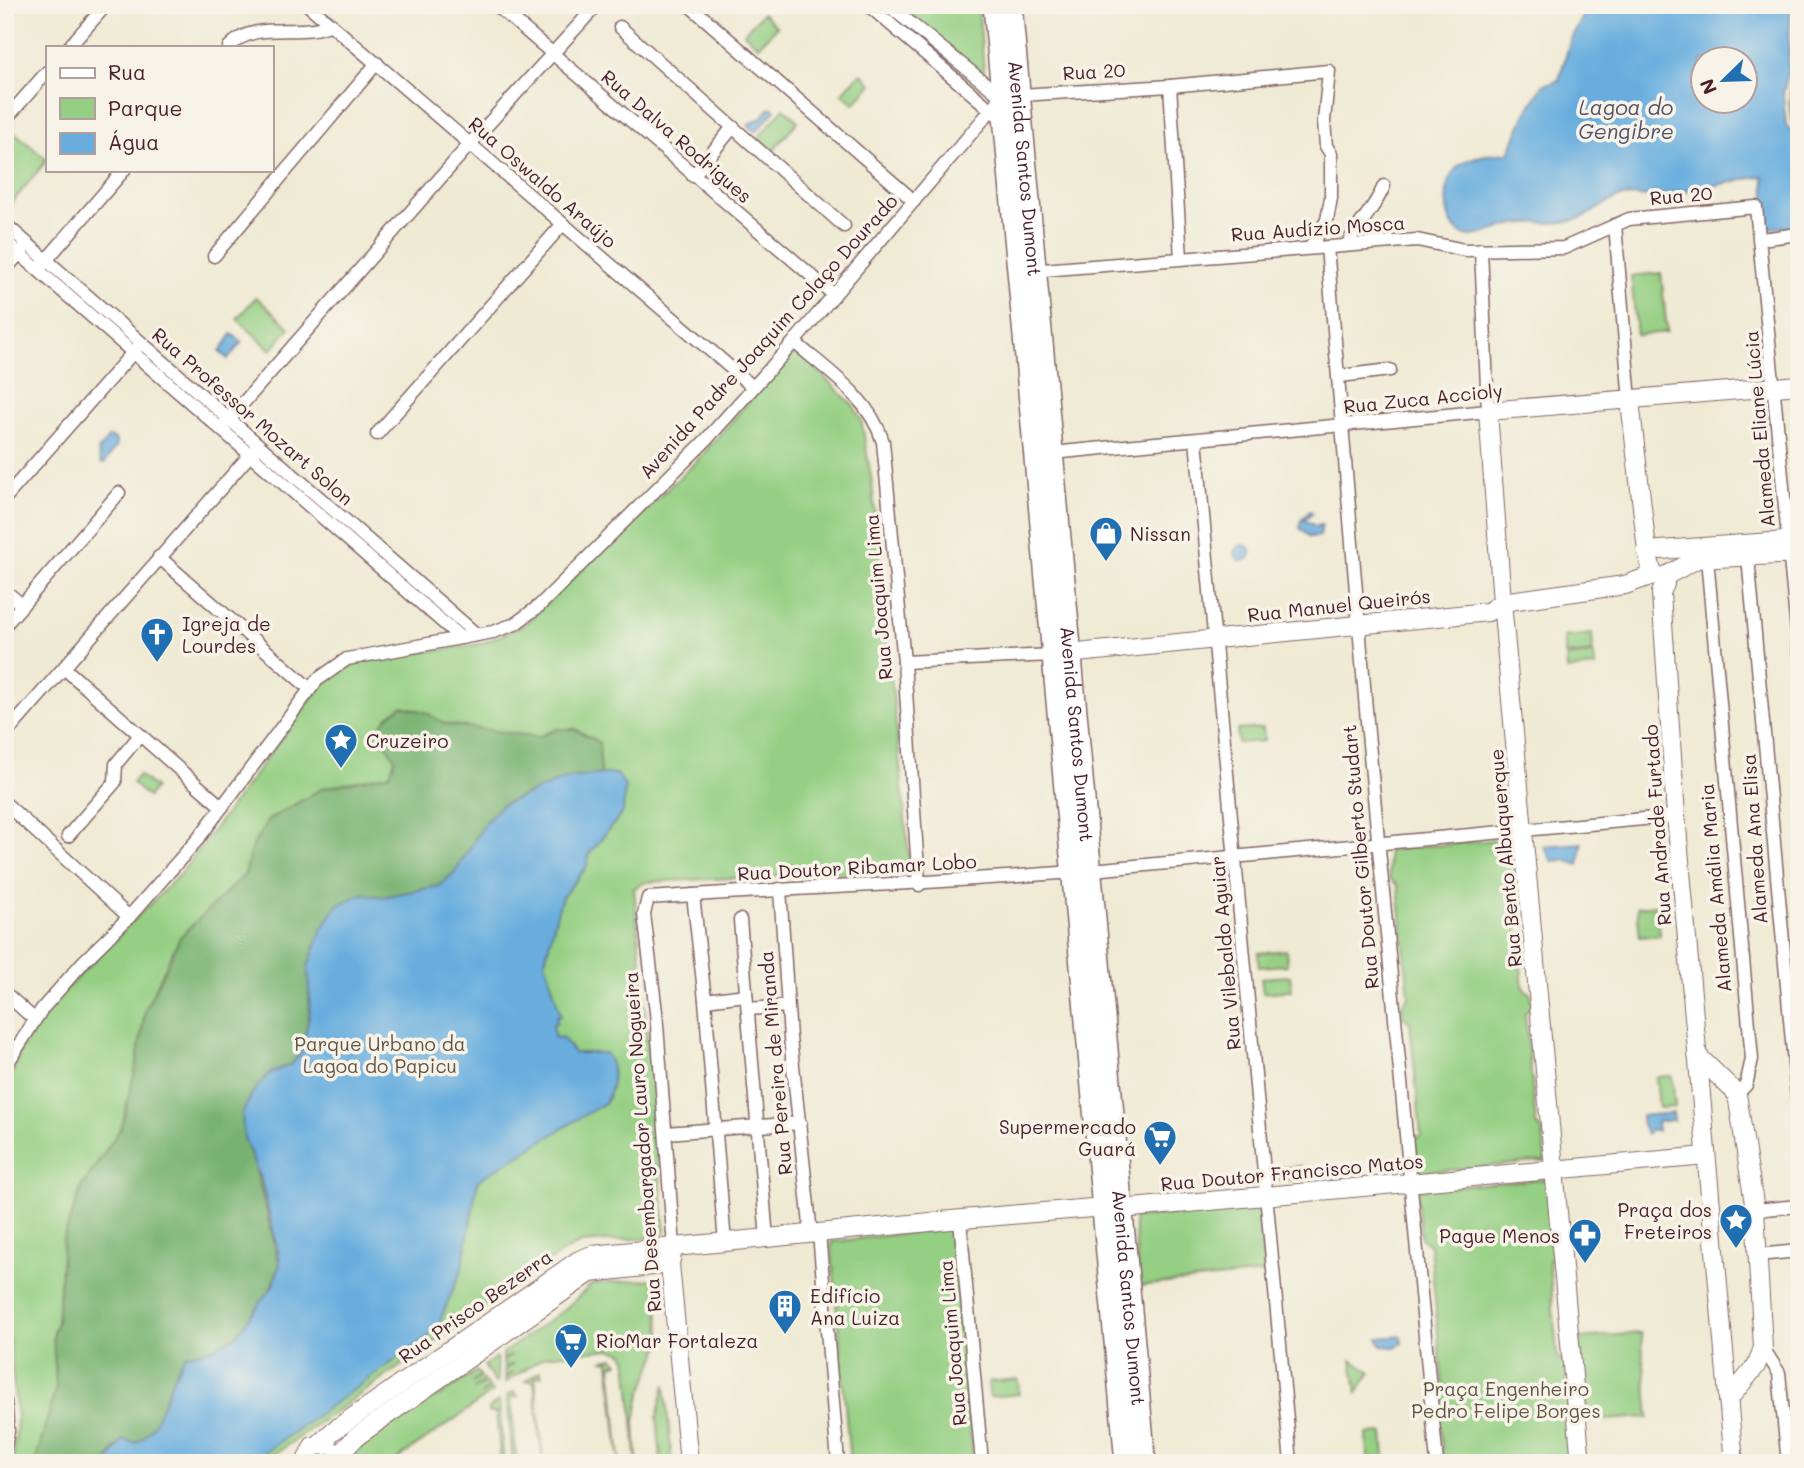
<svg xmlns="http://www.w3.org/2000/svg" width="1804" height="1468" font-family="Mali,sans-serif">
<rect width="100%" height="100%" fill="#f7f3e8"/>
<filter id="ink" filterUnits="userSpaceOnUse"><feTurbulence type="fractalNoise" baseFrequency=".0143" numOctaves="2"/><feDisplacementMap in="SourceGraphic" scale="14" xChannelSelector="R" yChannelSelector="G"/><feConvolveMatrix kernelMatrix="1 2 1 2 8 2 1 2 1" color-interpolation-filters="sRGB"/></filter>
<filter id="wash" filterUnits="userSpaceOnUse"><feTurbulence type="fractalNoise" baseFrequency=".00686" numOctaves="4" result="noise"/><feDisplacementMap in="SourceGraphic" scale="28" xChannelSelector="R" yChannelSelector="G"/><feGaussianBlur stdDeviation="1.57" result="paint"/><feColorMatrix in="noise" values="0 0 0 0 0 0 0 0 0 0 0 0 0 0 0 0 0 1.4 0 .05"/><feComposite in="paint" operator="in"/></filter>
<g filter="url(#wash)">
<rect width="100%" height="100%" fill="#efead3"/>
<g fill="#95cf83" stroke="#707757" stroke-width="2">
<polygon points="899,5 978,5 984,71 979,74"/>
<polygon points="763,13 777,27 758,46 744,33"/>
<polygon points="861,73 872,84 854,104 842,93"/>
<polygon points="784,108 798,121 773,151 758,138"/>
<polygon points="5,124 47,160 5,211"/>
<polygon points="1661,273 1667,332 1637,335 1631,276"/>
<polygon points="256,297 290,328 271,350 237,319"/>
<polygon points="795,349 853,405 861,419 872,483 910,867 907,870 646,882 634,888 665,1233 662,1237 581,1243 566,1250 262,1463 13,1463 17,1418 5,1299 5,1097 21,1050 51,1004 182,872 322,684 348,666 363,661 481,644 524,625 695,463"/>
<polygon points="1592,634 1593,652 1565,655 1564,637"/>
<polygon points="1594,654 1595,667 1567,670 1566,657"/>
<polygon points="1263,728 1264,741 1238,743 1237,730"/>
<polygon points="139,775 155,788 148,797 132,783"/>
<polygon points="1515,838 1520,873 1513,882 1523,988 1531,994 1532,1006 1525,1013 1536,1125 1543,1131 1545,1161 1419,1173 1414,1140 1421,1135 1410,1022 1403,1017 1402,1004 1409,997 1398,886 1389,878 1388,850"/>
<polygon points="1657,905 1660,935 1640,937 1637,907"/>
<polygon points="1286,950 1287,965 1259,967 1258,953"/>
<polygon points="1290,976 1292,990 1263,993 1261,978"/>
<polygon points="1672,1076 1675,1107 1659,1108 1656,1077"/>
<polygon points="1301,1166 1302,1179 1279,1181 1278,1168"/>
<polygon points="1546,1179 1555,1257 1549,1261 1557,1355 1565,1365 1574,1463 1444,1463 1437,1395 1443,1388 1430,1246 1421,1238 1417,1194 1421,1189"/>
<polygon points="1254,1206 1258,1211 1264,1273 1139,1286 1134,1218"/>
<polygon points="951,1228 973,1463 850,1463 831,1242"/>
<polygon points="654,1279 662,1340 639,1400 635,1422 637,1463 627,1358 622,1352 609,1349 545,1356 505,1383 505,1379 514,1372 505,1376 504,1370 513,1364 504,1368 503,1361 512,1355 503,1359 503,1353 564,1310 592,1284"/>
<polygon points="1641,1333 1649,1417 1588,1421 1580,1338"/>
<polygon points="496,1357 498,1381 495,1383 484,1366"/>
<polygon points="614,1358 618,1363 611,1365 620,1463 609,1361 602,1360"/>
<polygon points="1352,1360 1371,1372 1357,1393"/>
<polygon points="476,1371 480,1375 472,1383 481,1377 484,1381 474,1389 486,1383 489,1387 481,1395 490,1389 493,1392 392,1463 352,1463 355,1450 428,1398 440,1396"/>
<polygon points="540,1371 542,1376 535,1377 543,1463 534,1381 526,1381"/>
<polygon points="1018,1379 1019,1394 990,1397 988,1382"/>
<polygon points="665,1384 672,1463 661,1463 657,1417"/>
<polygon points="514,1392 518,1396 511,1398 517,1463 513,1463 507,1396"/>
<polygon points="499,1401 504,1463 501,1463 496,1413 489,1413 489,1408"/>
<polygon points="1383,1433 1385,1458 1368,1459 1367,1434"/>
</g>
<g fill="#78b271" stroke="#61684e" stroke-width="2">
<path d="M1797 5H1799V134C1781 109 1793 78 1796 49 1798 35 1797 20 1797 5Z"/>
<path d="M402 706 425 712 446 724 538 737 557 729H575L599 742 601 774 565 779 501 805 485 823 456 871 439 886 383 897 361 894 336 906 308 967 310 1011 302 1051 292 1064 269 1074 253 1092 256 1170 280 1264 267 1298 235 1337 211 1349 186 1355C166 1379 163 1432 135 1443L128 1441 115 1448 107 1463H35L56 1387 53 1333 57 1322 63 1240 82 1186 121 1128 137 1062 145 1010 180 937 245 874 252 847 268 820 323 788 390 774 395 759 378 731 387 717Z"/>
</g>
<g fill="#68adde" stroke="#596684" stroke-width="2" fill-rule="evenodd">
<path d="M1590 5H1791L1788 72 1783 95 1786 125 1799 140V227L1767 228 1764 176C1728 182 1691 191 1654 196 1642 198 1630 194 1617 198 1603 203 1592 216 1575 220 1554 226 1533 220 1512 225 1499 227 1485 236 1471 236 1443 236 1441 187 1455 170 1468 154 1490 155 1509 153L1526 113 1543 85 1559 80 1571 38ZM1702 60H1744V102H1702Z"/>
<polygon points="771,107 775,110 756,132 748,125 761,118"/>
<polygon points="232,334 242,342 228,359 220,352"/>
<polygon points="109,437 115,439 117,445 105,463 101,463 98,451"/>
<polygon points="1310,511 1313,513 1304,520 1319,528 1318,525 1322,525 1320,536 1310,537 1300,528 1301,520"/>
<circle cx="1243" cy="553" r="8"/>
<path d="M601 774H617L625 786 623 812 590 853 586 868 562 897 556 917 545 961 561 1016H556L557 1023 553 1024 554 1037 563 1038 574 1053H605C617 1069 613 1084 606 1102L478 1180 462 1268 438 1326 429 1336 250 1463H107L123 1440 135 1443C161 1433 167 1378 186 1355L211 1349 235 1337 273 1286 280 1264 278 1252 262 1183 244 1138 242 1114 253 1092 269 1074 292 1064 302 1051 310 1011 308 967 322 929 337 906 361 894 383 897 439 886 456 871 485 823 501 805 565 779Z"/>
<polygon points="1582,843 1579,865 1564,860 1552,861 1544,846"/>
<polygon points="1673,1113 1674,1120 1657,1122 1658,1131 1651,1129 1647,1134 1642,1126 1641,1116"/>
<polygon points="1401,1336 1402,1343 1395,1347 1382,1346 1378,1338"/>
</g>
</g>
<g filter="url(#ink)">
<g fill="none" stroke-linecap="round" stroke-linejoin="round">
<defs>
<g id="street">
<polyline points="308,5 753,387"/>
<polyline points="496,5 834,295"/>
<polyline points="689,5 914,201"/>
<polyline points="868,5 996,114"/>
<polyline points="620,27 844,226"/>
<polyline points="69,47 106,5"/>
<path d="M229 47C255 18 300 39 331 24"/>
<polyline points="1170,86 1181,258"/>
<polyline points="1020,95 1170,86 1329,71 1324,121 1326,146 1331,154 1331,198 1327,220 1310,248"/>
<polyline points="5,120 47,72"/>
<polyline points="693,176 733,127"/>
<polyline points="5,224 477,635"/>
<polyline points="1615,225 1630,401"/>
<polyline points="1761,239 1799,234"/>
<polyline points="5,241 461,638"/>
<path d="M1347 245C1358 223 1373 212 1384 186"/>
<polyline points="1327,247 1368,733 1437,1463"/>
<polyline points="214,256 377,63"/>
<polyline points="43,264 124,170"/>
<polyline points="5,270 23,249"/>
<polyline points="1030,271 1417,240 1465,250 1564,248 1629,219 1756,207 1799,652"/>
<path d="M794 342C828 371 870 398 883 442L904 662 919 885"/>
<polyline points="1340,376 1390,370"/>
<polyline points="224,425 470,144 597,5"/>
<polyline points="377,434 562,225"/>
<polyline points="1196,440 1291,1463"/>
<polyline points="1052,453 1488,411 1481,249"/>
<polyline points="5,498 136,349"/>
<polyline points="159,557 309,688"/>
<polyline points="1748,557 1799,1118"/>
<polyline points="1707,558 1752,1059 1746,1085 1737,1094"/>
<polyline points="5,591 22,605"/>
<polyline points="5,625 119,493"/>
<polyline points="904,662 1053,655"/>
<polyline points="64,668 222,807"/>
<polyline points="5,735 256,448"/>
<polyline points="5,803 129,917"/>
<polyline points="68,836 115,782 116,764 140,735"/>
<polyline points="1092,870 1676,816"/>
<polyline points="780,889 790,1038 811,1234"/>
<polyline points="693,895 705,1000 725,1243"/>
<polyline points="740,920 767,1239"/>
<polyline points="5,993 34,1019"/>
<polyline points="705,1000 746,995"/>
<polyline points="748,1009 787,1006"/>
<polyline points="5,1067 42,1009 84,961 129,917 198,839 317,680 347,659 493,632 515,624 539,606 706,440 794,342 1002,97 888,5"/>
<polyline points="666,1133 800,1123"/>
<polyline points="1755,1210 1799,1206"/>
<polyline points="960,1220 982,1463"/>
<polyline points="819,1233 838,1463"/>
<path d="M674 1247 656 1012 644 914 648 898C789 888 930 884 1071 872"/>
<polyline points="1758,1255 1799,1251"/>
<polyline points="1763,1348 1779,1373 1788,1463"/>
<polyline points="5,1401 8,1431 5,1447"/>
</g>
<g id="secondary">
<polyline points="1630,401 1647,551 1653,575"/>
<polyline points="1647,551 1799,540"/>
<polyline points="1662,578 1697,559 1799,554"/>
<polyline points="1057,655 1488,612 1502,602 1625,585 1653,575 1662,578 1665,584 1661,593 1676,816 1734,1463"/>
<polyline points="1697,1055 1737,1094 1755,1210 1763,1348 1756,1366 1728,1400"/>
<polyline points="672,1254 670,1264 689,1463"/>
<polyline points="319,1444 333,1431 579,1260 592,1255 951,1220 1092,1208 1132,1208 1706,1156"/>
<polyline points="340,1454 356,1437 590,1273 670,1264"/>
<polyline points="305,1463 313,1446 328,1445"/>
<polyline points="1581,1463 1502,602 1488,411 1799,385"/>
</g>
<g id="primary">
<polyline points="994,5 1126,1463"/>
<path id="s1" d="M1011 5 1145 1463"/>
</g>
</defs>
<use href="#street" stroke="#846666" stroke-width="15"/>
<use href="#secondary" stroke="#846666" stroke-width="20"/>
<use href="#primary" stroke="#846666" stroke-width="24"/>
<use href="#street" stroke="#fff" stroke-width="12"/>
<use href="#secondary" stroke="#fff" stroke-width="18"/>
<use href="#primary" stroke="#fff" stroke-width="21"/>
</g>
</g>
<defs>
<symbol id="shop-pin" viewBox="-11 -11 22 30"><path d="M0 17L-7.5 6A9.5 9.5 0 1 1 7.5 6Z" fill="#1f6fb2" stroke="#f7f3e8"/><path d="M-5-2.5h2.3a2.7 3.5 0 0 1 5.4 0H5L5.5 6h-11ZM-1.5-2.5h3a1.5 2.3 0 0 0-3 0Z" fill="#fff"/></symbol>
<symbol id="church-pin" viewBox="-11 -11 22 30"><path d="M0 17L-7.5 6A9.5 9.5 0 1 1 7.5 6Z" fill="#1f6fb2" stroke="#f7f3e8"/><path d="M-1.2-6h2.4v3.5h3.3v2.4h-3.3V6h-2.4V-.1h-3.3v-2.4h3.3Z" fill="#fff"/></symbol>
<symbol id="sight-pin" viewBox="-11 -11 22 30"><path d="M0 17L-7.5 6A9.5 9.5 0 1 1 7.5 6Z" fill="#1f6fb2" stroke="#f7f3e8"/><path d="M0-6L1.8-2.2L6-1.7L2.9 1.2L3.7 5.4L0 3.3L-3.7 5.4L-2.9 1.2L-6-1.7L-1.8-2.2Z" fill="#fff"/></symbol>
<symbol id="supermarket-pin" viewBox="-11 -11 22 30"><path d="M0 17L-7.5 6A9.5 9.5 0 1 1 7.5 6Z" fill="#1f6fb2" stroke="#f7f3e8"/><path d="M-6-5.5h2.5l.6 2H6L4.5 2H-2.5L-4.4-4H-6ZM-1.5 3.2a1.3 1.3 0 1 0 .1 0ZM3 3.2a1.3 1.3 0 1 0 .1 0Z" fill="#fff"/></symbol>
<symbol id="pharmacy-pin" viewBox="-11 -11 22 30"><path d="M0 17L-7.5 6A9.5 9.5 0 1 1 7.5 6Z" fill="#1f6fb2" stroke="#f7f3e8"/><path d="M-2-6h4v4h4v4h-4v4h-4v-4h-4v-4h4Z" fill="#fff"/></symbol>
<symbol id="building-pin" viewBox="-11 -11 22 30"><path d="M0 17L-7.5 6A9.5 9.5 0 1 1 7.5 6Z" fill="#1f6fb2" stroke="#f7f3e8"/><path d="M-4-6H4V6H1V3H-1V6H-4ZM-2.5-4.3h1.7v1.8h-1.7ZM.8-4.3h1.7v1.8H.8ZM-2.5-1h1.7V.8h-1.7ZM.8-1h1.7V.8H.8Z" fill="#fff"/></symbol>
</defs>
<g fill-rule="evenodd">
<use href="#shop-pin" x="1087" y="514" width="38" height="52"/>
<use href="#church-pin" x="138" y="615" width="38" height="52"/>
<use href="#sight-pin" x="322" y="721" width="38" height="52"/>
<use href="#supermarket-pin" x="1141" y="1118" width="38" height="52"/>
<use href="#sight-pin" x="1717" y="1201" width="38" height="52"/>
<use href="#pharmacy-pin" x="1566" y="1216" width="38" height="52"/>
<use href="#building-pin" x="766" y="1287" width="38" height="52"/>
<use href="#supermarket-pin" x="552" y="1321" width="38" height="52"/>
</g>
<g text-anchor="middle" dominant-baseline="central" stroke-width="7" stroke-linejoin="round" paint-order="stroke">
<g font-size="19" fill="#4a1f2b" stroke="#f7f3e8">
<text transform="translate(1094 71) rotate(-3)">Rua 20</text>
<text transform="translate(677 136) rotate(41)">Rua Dalva Rodrigues</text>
<text stroke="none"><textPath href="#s1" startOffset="164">Avenida Santos Dumont</textPath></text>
<text transform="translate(543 182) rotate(41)">Rua Oswaldo Araújo</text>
<text transform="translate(1681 195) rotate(-5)">Rua 20</text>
<text transform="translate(1318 228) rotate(-4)">Rua Audízio Mosca</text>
<text transform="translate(768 336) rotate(-48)">Avenida Padre Joaquim Colaço Dourado</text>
<text transform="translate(1423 398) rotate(-6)">Rua Zuca Accioly</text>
<text transform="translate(253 416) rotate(41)">Rua Professor Mozart Solon</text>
<text transform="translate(1759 429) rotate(-95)">Alameda Eliane Lúcia</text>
<text transform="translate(878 597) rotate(-95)">Rua Joaquim Lima</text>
<text transform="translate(1339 605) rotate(-6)">Rua Manuel Queirós</text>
<text stroke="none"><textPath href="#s1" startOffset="732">Avenida Santos Dumont</textPath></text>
<text transform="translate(1657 825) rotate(-94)">Rua Andrade Furtado</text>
<text transform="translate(1754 839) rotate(-94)">Alameda Ana Elisa</text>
<text transform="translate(1360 857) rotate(-95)">Rua Doutor Gilberto Studart</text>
<text transform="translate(1505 858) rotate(-95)">Rua Bento Albuquerque</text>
<text transform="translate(857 867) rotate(-3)">Rua Doutor Ribamar Lobo</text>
<text transform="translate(1715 888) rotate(-95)">Alameda Amália Maria</text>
<text transform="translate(1225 953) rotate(-95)">Rua Vilebaldo Aguiar</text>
<text transform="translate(775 1063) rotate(-95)">Rua Pereira de Miranda</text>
<text transform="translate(642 1142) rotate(-94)">Rua Desembargador Lauro Nogueira</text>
<text transform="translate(1292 1172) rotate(-5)">Rua Doutor Francisco Matos</text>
<text stroke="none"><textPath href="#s1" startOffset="1298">Avenida Santos Dumont</textPath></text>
<text transform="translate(475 1306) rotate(-35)">Rua Prisco Bezerra</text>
<text transform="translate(952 1343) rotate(-95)">Rua Joaquim Lima</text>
</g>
<g font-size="19" fill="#4a1f2b" stroke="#f7f3e8" text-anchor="start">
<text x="1130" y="533">Nissan</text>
<text x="182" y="623">Igreja de<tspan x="182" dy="22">Lourdes</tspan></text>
<text x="366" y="740">Cruzeiro</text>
<text x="1136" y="1126" text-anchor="end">Supermercado<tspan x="1136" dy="22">Guará</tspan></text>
<text x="1712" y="1209" text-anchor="end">Praça dos<tspan x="1712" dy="22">Freteiros</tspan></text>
<text x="1560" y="1235" text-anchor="end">Pague Menos</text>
<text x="810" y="1295">Edifício<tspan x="810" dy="22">Ana Luiza</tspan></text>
<text x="596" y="1340">RioMar Fortaleza</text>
</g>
<g font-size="19" fill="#605445" stroke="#f7f3e8">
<text x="380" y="1043">Parque Urbano da<tspan x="380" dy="22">Lagoa do Papicu</tspan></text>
<text x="1506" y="1388">Praça Engenheiro<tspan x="1506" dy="22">Pedro Felipe Borges</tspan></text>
</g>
<g font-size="21" font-style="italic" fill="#54516a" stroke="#f7f3e8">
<text x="1626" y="106">Lagoa do<tspan x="1626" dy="24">Gengibre</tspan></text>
</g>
</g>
<rect width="1804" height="1468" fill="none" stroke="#f7f3e8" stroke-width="28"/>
<rect x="46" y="46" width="228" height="126" fill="#f7f3e8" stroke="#b29e9c" stroke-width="2"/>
<rect x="60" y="68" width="35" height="10" fill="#ffffff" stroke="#b29e9c" stroke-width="2"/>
<text x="108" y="80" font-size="21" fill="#4a1f2b">Rua</text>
<rect x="60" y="98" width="35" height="21" fill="#95cf83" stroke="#b29e9c" stroke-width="2"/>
<text x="108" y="116" font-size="21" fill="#4a1f2b">Parque</text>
<rect x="60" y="133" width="35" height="21" fill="#68adde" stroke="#b29e9c" stroke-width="2"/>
<text x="108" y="150" font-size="21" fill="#4a1f2b">Água</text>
<g transform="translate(1724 80) rotate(247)"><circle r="33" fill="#f7f3e8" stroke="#b29e9c" stroke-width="2"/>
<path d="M0-5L12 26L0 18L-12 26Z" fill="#1f6fb2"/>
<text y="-10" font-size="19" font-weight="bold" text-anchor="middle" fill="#4a1f2b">N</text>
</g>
</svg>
